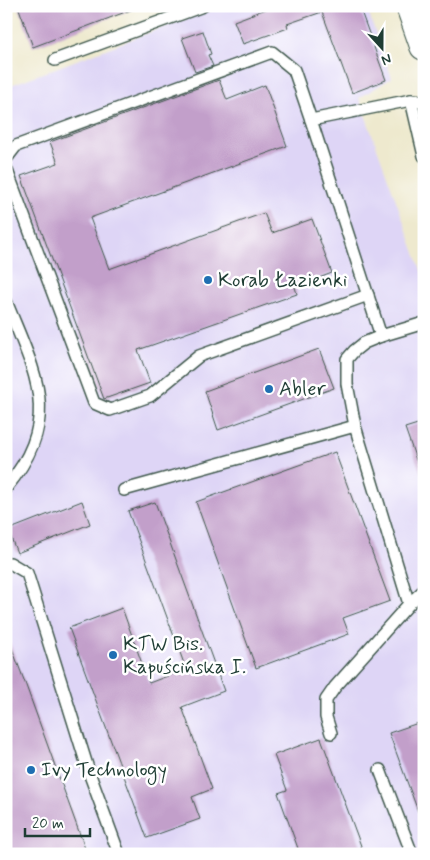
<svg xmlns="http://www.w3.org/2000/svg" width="430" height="860" font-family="Mynerve,sans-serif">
<rect width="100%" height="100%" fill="#fff"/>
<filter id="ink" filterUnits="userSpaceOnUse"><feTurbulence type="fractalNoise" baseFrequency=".02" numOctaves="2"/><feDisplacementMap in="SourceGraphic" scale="10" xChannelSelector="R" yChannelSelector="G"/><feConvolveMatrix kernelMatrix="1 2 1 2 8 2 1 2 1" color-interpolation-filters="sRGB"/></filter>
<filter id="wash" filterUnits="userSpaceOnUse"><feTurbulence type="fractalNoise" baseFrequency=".0096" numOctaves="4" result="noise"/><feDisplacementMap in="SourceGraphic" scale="20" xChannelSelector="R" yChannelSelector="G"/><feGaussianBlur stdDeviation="1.12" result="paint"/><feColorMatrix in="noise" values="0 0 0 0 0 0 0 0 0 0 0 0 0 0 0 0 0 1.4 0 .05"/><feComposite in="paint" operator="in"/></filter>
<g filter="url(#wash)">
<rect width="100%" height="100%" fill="#eee9ce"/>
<polygon fill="#ded5f6" points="219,6 366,6 392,78 359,98 424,278 424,854 6,854 6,87"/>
<g id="blocks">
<g fill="#c29fca">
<polygon points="18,6 136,6 136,8 33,47"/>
<polygon points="274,6 359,6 386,80 352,93 322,12 287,24 288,28 243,44 234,21"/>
<polygon points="203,31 211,54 208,55 213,66 195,72 182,38"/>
<polygon points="219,80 227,100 265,85 287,146 90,218 109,269 264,213 272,233 312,219 332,273 295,287 297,294 138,350 150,383 104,399 21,176 58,163 50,142"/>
<polygon points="319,349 334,388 218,430 205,391"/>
<polygon points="424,422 424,473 421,474 405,428"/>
<polygon points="335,452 390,601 343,618 349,634 256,668 196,502"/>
<polygon points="82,501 90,524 17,553 8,530"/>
<polygon points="155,502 224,691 182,707 212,789 192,797 200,819 147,838 69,628 122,608 149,683 186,669 128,511"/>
<polygon points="6,638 8,638 24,680 87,854 6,854"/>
<polygon points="424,721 424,822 422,822 389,733"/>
<polygon points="321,738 364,854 300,854 278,793 287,790 274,755"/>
</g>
</g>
</g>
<g filter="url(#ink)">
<use href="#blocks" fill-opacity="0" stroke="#3e574b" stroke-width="1"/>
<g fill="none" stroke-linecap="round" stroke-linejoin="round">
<defs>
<g id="service">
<polyline points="55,60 203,6"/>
<polyline points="411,100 424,156"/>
<polyline points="6,159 16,146 272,52 294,70 311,120"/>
<polyline points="6,168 94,403 110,410 150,396 199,356 368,295"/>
<path d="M6 301C35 374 64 418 6 488"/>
<polyline points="381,336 424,323"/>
<polyline points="124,490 355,426"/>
<polyline points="6,564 10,563 27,573 90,775 119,854"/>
<polyline points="409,604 424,590"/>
<polyline points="331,733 326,717 326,700 335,687 409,604 355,426 347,384 347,359 354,351 364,343 381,336 311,120 411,100 424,101"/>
<polyline points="380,770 412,854"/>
</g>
<polyline id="tertiary" points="410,6 424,46"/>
</defs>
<use href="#service" stroke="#3e574b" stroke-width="14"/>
<use href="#tertiary" stroke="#3e574b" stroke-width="30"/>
<use href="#service" stroke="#fff" stroke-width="11"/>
<use href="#tertiary" stroke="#fff" stroke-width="28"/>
</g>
</g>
<g fill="#1f6fb2" stroke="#fff" stroke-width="2">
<circle cx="208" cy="280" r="5"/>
<circle cx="269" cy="389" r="5"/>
<circle cx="113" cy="655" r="5"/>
<circle cx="31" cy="770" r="5"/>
</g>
<g text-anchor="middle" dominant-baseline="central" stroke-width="5" stroke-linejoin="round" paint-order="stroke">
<g font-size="20" fill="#1f3d34" stroke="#fff" text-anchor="start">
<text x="218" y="280">Korab Łazienki</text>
<text x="279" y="389">Abler</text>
<text x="123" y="644">KTW Bis.<tspan x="123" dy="23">Kapuścińska I.</tspan></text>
<text x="41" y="770">Ivy Technology</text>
</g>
</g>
<rect width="430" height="860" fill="none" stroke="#fff" stroke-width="25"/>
<g transform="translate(382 48) rotate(159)" stroke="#ffffff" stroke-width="4" paint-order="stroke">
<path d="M0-4L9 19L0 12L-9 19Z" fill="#1f3d34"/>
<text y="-8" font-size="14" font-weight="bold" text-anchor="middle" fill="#1f3d34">N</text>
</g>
<path d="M25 828v8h65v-8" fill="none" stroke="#1f3d34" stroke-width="2.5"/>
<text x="32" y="828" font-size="15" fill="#1f3d34" stroke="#ffffff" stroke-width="4" paint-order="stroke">20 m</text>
</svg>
